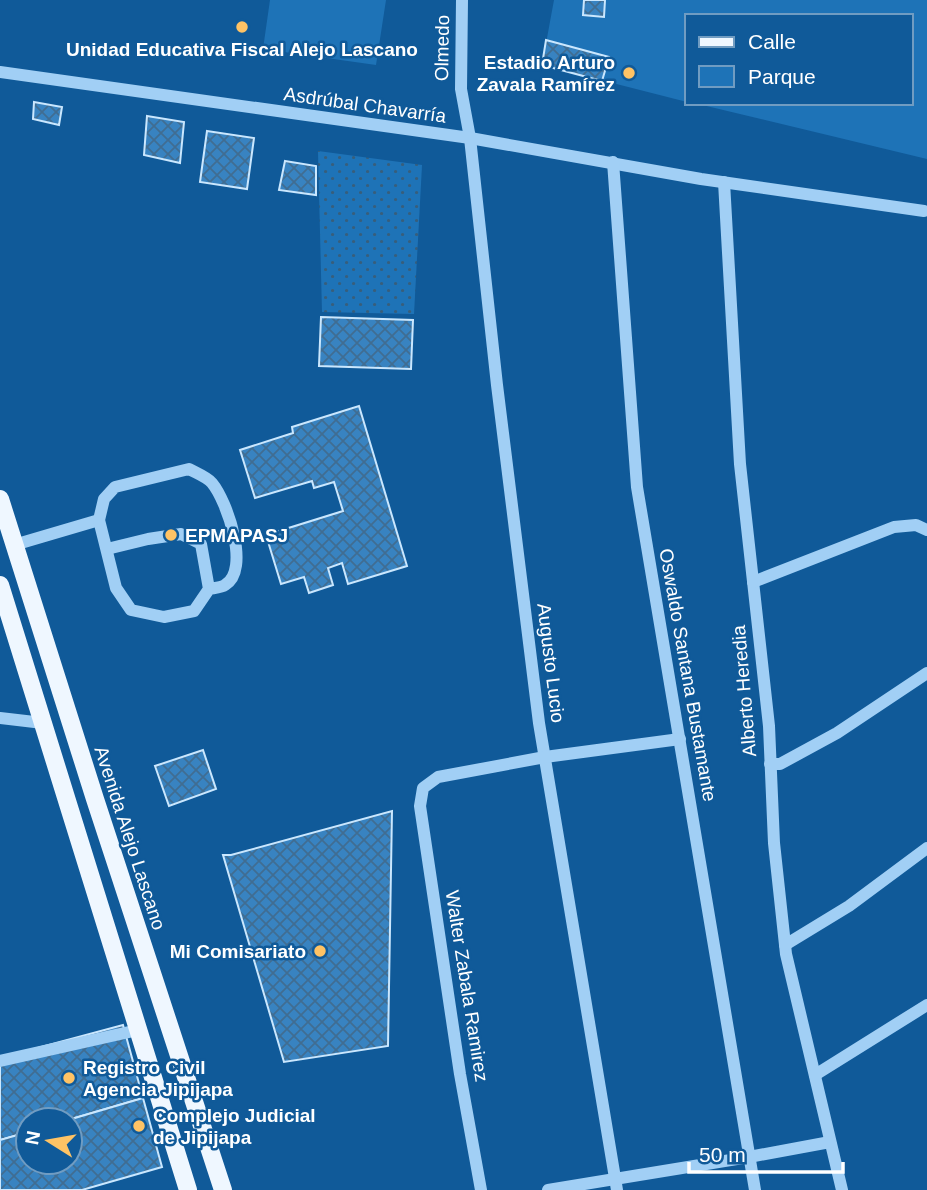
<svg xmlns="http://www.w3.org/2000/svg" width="927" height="1190" font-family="Helvetica,sans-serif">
<defs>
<pattern id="green-dots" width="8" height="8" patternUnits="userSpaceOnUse" patternTransform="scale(1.75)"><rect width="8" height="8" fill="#1e73b7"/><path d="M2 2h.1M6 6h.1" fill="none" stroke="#375e7c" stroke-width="1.8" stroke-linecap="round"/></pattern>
<pattern id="building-cross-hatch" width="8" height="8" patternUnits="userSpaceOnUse" patternTransform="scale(1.75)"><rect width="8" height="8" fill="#3883c1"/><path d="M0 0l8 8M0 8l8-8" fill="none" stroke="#406d92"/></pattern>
</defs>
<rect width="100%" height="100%" fill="#105a99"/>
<polygon fill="url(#green-dots)" points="318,151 422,165 414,314 322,312"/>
<g fill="#1e73b7">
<polygon points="270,0 386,0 376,65 263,49"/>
<polygon points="554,0 927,0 927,159 694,103 911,103 911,16 687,16 687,102 542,65"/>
</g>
<g fill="url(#building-cross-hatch)" stroke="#cae7fe" stroke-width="2">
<polygon points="584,0 605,0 604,17 583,15"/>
<polygon points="546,40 609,57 602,81 542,65"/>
<polygon points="34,102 62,107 59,125 33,119"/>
<polygon points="147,116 184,122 180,163 144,155"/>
<polygon points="207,131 254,138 247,189 200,182"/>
<polygon points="285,161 316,166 316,195 279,190"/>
<polygon points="321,317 413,320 411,369 319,366"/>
<polygon points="359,406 407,566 348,584 342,563 328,568 333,585 309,593 304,577 281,584 266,535 343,511 334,482 314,488 312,481 255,498 240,450 293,433 292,427"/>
<polygon points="203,750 216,789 169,806 155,766"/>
<polygon points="392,811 388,1046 284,1062 223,855 231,855"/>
<polygon points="123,1025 143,1098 68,1120 28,1120 28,1132 0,1140 0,1058"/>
<polygon points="143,1098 162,1167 82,1190 0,1190 0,1140 28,1132 28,1162 70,1162 70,1120 68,1120"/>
</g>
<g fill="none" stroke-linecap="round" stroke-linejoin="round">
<g stroke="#a1cff5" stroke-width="12">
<polyline points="462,0 461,89 470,138 497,385 539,723 617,1190"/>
<polyline points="0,72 470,138 701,179 924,211"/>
<polyline points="613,162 637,487 755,1190"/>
<polyline points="724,182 740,464 769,726 774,843 786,954 842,1190"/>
<polyline points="14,545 99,520"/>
<path d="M107 549 148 539 181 534 201 544 209 589 194 611 164 617 131 610 116 588 99 520 104 499 115 487 189 469C196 473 207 477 212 483 227 501 251 570 225 585 221 588 213 588 209 589"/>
<polyline points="753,582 894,527 916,525 927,530"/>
<polyline points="0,718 43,723"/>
<polyline points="770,764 780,764 837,733 927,673"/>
<polyline points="785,945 849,906 927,848"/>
<polyline points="0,1061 138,1030"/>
<polyline points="815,1075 927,1005"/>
<polyline points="481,1190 460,1074 420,806 423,788 438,777 545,757 680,739"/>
<polyline points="548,1190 749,1157 830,1142"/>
</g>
<g stroke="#eff7ff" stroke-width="18">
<polyline points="0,499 95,799 223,1190"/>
<polyline points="0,585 188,1190"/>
</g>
</g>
<g fill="#ffc365" stroke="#105a99" stroke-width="2.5">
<circle cx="242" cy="27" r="7"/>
<circle cx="629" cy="73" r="7"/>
<circle cx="171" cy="535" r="7"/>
<circle cx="320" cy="951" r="7"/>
<circle cx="69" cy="1078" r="7"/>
<circle cx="139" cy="1126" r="7"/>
</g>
<g text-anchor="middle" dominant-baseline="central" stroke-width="5" stroke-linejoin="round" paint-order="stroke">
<g font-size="19" fill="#fff" stroke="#105a99">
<text transform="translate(442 48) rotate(-89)">Olmedo</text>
<text transform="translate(365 105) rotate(8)">Asdrúbal Chavarría</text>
<text transform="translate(551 663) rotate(83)">Augusto Lucio</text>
<text transform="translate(688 675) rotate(80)">Oswaldo Santana Bustamante</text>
<text transform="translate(744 691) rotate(-95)">Alberto Heredia</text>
<text transform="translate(130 838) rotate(72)">Avenida Alejo Lascano</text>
<text transform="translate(467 986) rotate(81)">Walter Zabala Ramirez</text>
</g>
<g font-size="19" font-weight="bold" fill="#fff" stroke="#105a99" text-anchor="start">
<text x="242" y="49" text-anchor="middle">Unidad Educativa Fiscal Alejo Lascano</text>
<text x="615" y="62" text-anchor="end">Estadio Arturo<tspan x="615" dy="22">Zavala Ramírez</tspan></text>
<text x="185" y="535">EPMAPASJ</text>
<text x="306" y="951" text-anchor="end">Mi Comisariato</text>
<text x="83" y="1067">Registro Civil<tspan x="83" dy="22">Agencia Jipijapa</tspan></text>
<text x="153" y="1115">Complejo Judicial<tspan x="153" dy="22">de Jipijapa</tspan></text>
</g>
</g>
<rect x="685" y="14" width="228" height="91" fill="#105a99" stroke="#709cc2" stroke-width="2"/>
<rect x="699" y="37" width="35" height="10" fill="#eff7ff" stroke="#709cc2" stroke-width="2"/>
<text x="748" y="49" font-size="21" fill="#ffffff">Calle</text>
<rect x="699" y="66" width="35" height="21" fill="#1e73b7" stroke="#709cc2" stroke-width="2"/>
<text x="748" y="84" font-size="21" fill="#ffffff">Parque</text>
<g transform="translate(49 1141) rotate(281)"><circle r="33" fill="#105a99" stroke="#709cc2" stroke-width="2"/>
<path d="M0-5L12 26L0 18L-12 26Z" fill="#ffc365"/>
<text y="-10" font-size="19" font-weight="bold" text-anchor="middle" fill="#ffffff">N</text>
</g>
<path d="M689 1162v10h154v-10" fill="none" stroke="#ffffff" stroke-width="3.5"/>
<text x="699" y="1162" font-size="21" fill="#ffffff" stroke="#105a99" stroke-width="5" paint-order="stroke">50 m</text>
</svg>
